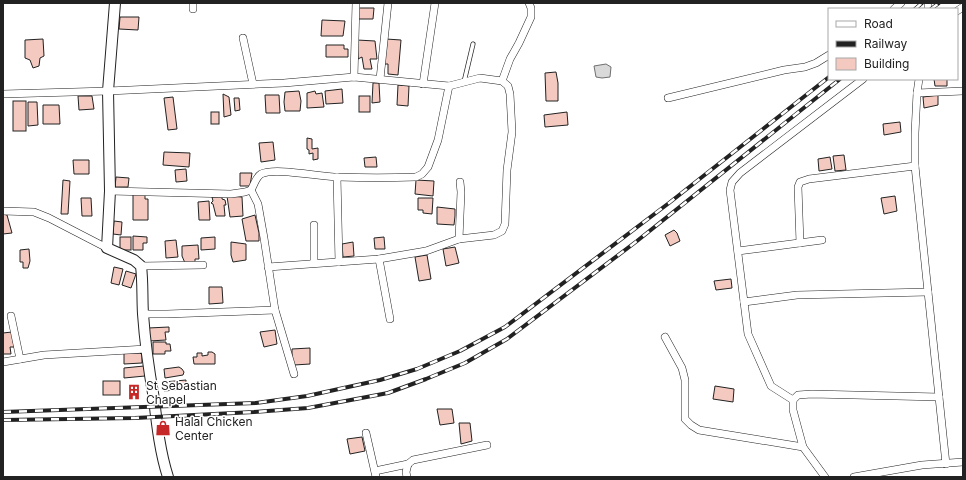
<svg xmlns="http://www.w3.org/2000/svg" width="966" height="480" font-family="Inter,sans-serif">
<rect width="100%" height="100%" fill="#fff"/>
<polygon fill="#d9d9d9" stroke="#6f6f6f" points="606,64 611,67 610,77 602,78 596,77 594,66"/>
<g fill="#f3c9c0" stroke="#222">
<polygon points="358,8 374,8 373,19 357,19"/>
<polygon points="120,17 139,17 138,30 119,29"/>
<polygon points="322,20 345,21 343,36 321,36"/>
<polygon points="43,39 44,56 40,58 39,66 33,68 30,60 25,58 25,40"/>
<polygon points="386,39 401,40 398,75 388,74 388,64 384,64"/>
<polygon points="357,40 375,41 377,59 370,59 372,69 364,69 362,57 358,59"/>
<polygon points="326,45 344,45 344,49 348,49 348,57 326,57"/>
<polygon points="556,72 558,83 558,101 546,101 545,73"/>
<polygon points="934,79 947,79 947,86 935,86"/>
<polygon points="373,83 379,83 380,102 372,103"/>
<polygon points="398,85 409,86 408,106 397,105"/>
<polygon points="342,89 343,103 326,104 325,91"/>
<polygon points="299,91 301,101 300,111 285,111 284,102 285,92"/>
<polygon points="315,91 316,94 322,93 324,107 307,108 307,93"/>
<polygon points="223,94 229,97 231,115 224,117"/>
<polygon points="265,95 279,95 280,113 266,113"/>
<polygon points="938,95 938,105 924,108 923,97"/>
<polygon points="78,96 92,96 94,109 79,110"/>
<rect x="359" y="96" width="11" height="16"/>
<polygon points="173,97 177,129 168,130 164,98"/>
<polygon points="234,98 239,98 240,110 235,111"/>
<rect x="13" y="101" width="13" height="30"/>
<polygon points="28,102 37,102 38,125 28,126"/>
<polygon points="43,105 59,105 60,124 43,124"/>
<rect x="211" y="112" width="8" height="12"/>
<polygon points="567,112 568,125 545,127 544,115"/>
<polygon points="900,122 901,132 884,135 883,124"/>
<polygon points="307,138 312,139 312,149 318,148 318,159 313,160 313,153 309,154 309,150 307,149"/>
<polygon points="273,142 275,160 261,162 259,143"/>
<polygon points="164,152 190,153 189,167 163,165"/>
<polygon points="844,155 846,170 835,171 833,156"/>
<polygon points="376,157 377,167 365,167 364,158"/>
<polygon points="830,157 832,169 819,171 818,159"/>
<polygon points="73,160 89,160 89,174 74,174"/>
<polygon points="186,169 187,181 176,182 175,170"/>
<polygon points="240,173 252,173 250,186 240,186"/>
<polygon points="116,177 129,178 128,187 115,187"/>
<polygon points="63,180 70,181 68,214 61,214"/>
<polygon points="416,180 434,181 433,196 415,194"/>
<polygon points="133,193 145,193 145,199 148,199 148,220 133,220"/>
<polygon points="227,196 242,197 243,216 230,217"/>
<polygon points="895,196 897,211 884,214 881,198"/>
<polygon points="212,197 222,197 222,199 225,200 226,205 224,205 225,216 216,216 213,204 211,203 213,201"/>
<polygon points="81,198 91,198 92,216 82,216"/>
<polygon points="418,198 433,198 432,214 423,213 423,210 418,210"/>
<polygon points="209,201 210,220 199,220 198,202"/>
<polygon points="437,207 455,209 455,216 454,225 437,224"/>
<polygon points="3,214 7,215 12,233 3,234"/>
<polygon points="255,215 259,233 259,241 246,241 242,219"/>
<polygon points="114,221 122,222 121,235 113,234"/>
<polygon points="674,230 677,233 680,241 670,246 665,235"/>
<polygon points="133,236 147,237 147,243 143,243 143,250 133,250"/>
<rect x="120" y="237" width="11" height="13"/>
<polygon points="215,237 215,249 201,250 201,238"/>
<polygon points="384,237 385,249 375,249 374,238"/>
<polygon points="176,240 178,257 166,258 165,241"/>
<polygon points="231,242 246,244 246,260 233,262 231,255"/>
<polygon points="353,242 354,256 343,257 342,244"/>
<polygon points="198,245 199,259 195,259 195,262 185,263 182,256 182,246"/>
<polygon points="455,247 459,263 446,266 443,249"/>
<polygon points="29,249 30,261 28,268 23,268 23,262 20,262 20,250"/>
<polygon points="427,255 431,279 419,281 415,257"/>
<polygon points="114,267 123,269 119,285 111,283"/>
<polygon points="126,271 136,274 131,288 122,285"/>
<polygon points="731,279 732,288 716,290 714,281"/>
<polygon points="209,287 222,287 223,303 209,304"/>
<polygon points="169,327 169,332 165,332 166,340 149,341 148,328"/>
<polygon points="275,330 277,344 264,347 260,332"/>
<polygon points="12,332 14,347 10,347 11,354 3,354 3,333"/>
<polygon points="153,342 166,342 166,344 170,344 171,351 165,351 165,354 153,354"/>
<polygon points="310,348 310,364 294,365 292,359 292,349"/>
<polygon points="208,352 212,352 215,354 215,364 194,364 193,357 197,357 197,353 202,353 202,356 208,355"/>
<polygon points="124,353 140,353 142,355 142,363 124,364"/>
<polygon points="144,366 145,376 124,378 124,368"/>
<polygon points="179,367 182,369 184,372 183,375 165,378 164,369"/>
<polygon points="186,380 186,389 164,391 164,382"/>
<rect x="103" y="381" width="17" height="14"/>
<polygon points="715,386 734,389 733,402 713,399"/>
<rect x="130" y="390" width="7" height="4"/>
<polygon points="437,409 452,409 454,423 440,425"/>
<polygon points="459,423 470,423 472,441 461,444"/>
<polygon points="362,437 365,451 350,454 347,439"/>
</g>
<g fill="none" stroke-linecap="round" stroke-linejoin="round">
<defs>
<polyline id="lane" points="464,82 473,44"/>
<g id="street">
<polyline points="928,3 928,9"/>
<polyline points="193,9 193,3"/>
<polyline points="894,9 901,3"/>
<polyline points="957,11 963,7"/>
<polyline points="243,38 253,84"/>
<polyline points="354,77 356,3"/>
<polyline points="380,79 388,3"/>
<polyline points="919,79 917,93 915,133 915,166 928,292 946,464"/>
<polyline points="502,81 510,59 519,43 531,17 531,8 529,3"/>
<polyline points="423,84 435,3"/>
<polyline points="449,86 480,78 502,81 508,86 510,94 512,132 507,170 505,224 502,231 494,235 459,239 461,192 460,182"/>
<polyline points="917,93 963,91"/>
<path d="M3 94 108 91 284 83 354 77 449 86 438 140 428 167 422 174 416 177C390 178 364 178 338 177 320 177 275 167 261 174 256 177 254 185 251 190L245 192 231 194 110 191"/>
<polyline points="668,98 784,70 805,67 816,63 829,55"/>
<polyline points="337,177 339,262"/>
<polyline points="251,190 258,204 264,238 275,310 294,374"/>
<polyline points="3,211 34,212 49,218 107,248"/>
<polyline points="314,225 314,263"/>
<polyline points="800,243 798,187 800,182 809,179 915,166"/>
<polyline points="738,251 822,240"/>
<polyline points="379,259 390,319"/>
<polyline points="141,266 203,265"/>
<polyline points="268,267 379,259 426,251 459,239"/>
<polyline points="744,302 797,295 928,292"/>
<polyline points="143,314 167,314 275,310"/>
<polyline points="11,316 20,359"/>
<polyline points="665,337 682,368 685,380 685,419 691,425 699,430 803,447 825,477"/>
<polyline points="3,362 44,355 146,349"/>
<polyline points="793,400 771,386 748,334 730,190 732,182 740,173 863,79"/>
<polyline points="366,433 376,477"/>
<polyline points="803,447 793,410 793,400 798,395 812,394 939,397"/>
<polyline points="375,471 408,464"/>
<polyline points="407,477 406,472 408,464 413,460 487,445"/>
<polyline points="854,477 922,465 963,462"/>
</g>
<path id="secondary" d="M115 3 108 91 110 191 107 248 134 260 141 266C143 282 142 298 143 314 145 343 149 371 154 399 157 425 160 452 168 477"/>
</defs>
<use href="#lane" stroke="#222" stroke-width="5"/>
<use href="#street" stroke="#222" stroke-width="8"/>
<use href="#secondary" stroke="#222" stroke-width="12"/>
<use href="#lane" stroke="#fff" stroke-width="3.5"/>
<use href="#street" stroke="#fff" stroke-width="7"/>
<use href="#secondary" stroke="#fff" stroke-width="10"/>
<defs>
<g id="rail">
<polyline points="915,9 922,3"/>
<polyline points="931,9 939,3"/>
<polyline points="3,412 256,403 307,396 380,380 417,369 460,351 505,327 669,203 829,77"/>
<polyline points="3,420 135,418 254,412 308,408 388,393 426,379 465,363 507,339 637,241 840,79"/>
</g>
</defs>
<use href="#rail" stroke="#222" stroke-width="4"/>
<use href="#rail" stroke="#fff" stroke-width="2.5" stroke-dasharray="8" stroke-linecap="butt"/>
</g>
<defs>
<symbol id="building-bare" viewBox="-9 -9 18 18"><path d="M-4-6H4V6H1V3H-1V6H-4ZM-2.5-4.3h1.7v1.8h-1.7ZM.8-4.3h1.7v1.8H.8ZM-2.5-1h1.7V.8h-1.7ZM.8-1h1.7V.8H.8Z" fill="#c62828" stroke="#fff" stroke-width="2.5" paint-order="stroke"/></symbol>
<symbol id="shop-bare" viewBox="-9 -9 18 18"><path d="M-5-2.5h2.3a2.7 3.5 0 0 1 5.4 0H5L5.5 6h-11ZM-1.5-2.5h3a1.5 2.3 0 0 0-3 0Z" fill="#c62828" stroke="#fff" stroke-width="2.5" paint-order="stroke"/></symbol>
</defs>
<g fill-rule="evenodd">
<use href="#building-bare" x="123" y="381" width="22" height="22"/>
<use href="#shop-bare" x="152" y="417" width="22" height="22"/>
</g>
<g text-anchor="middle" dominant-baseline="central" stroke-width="3" stroke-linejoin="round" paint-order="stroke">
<g font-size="12" fill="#222" stroke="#fff" text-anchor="start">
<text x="146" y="385">St Sebastian<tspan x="146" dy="14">Chapel</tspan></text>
<text x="175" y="421">Halal Chicken<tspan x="175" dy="14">Center</tspan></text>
</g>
</g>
<rect width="966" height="480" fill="none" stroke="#222222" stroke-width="8"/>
<rect x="828" y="8" width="130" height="72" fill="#ffffff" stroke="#a7a7a7"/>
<rect x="836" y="21" width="20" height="6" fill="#ffffff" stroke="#a7a7a7"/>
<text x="864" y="28" font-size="12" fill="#222222">Road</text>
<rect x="836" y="41" width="20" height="6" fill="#222222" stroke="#a7a7a7"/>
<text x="864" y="48" font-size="12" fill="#222222">Railway</text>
<rect x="836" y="58" width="20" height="12" fill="#f3c9c0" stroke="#a7a7a7"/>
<text x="864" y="68" font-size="12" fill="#222222">Building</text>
</svg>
